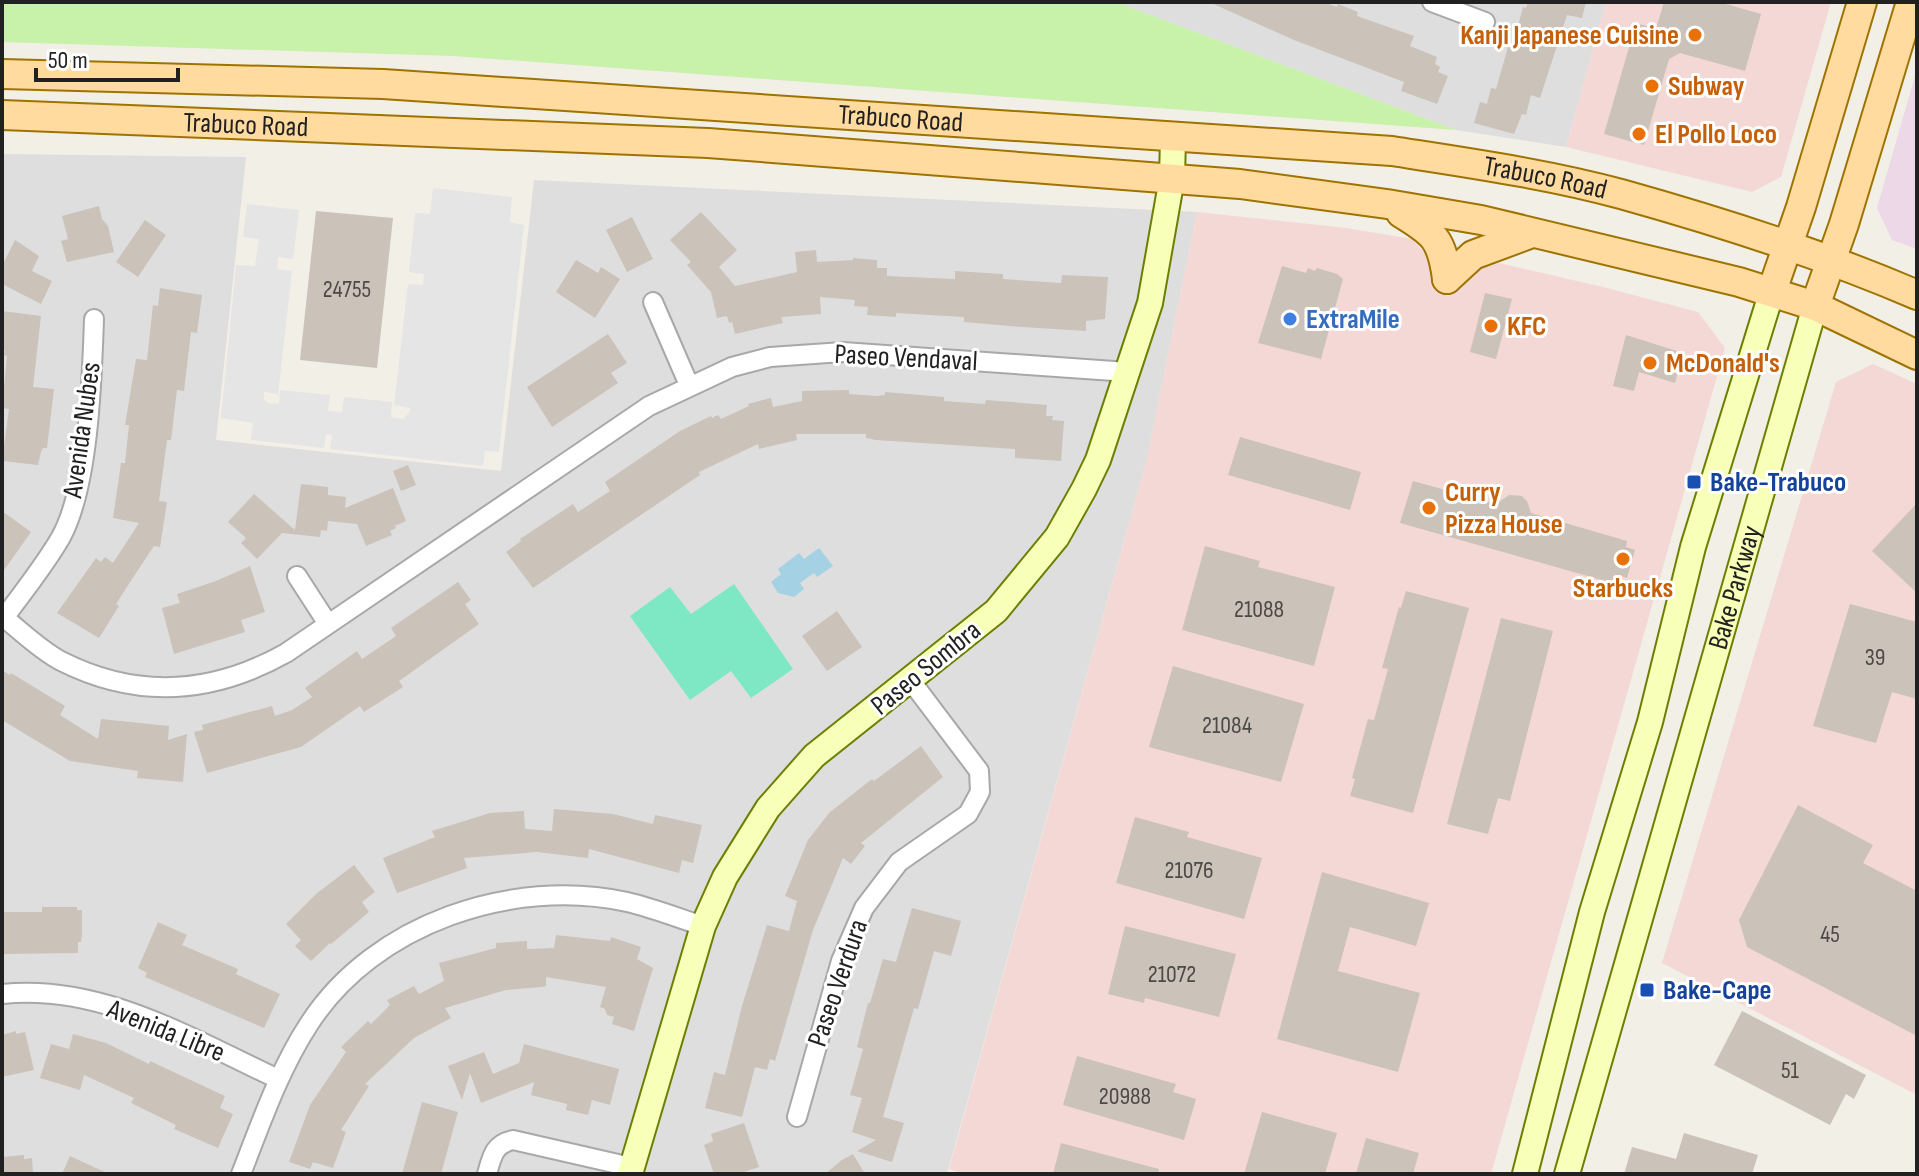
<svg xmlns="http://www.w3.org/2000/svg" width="1919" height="1176" font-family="'Sofia Sans Condensed',sans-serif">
<rect width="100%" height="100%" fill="#f2efe7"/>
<g fill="#dfdede">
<polygon points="1116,2 1606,2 1566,147 1456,130"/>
<polygon points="2,154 246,157 216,440 501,471 534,180 1197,212 1147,459 947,1174 2,1174"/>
</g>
<g fill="#f4d8d5">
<polygon points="1606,2 1831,2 1781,177 1752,192 1566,147"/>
<polygon points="1197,212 1346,228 1412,239 1427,255 1482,268 1499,263 1603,287 1698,312 1725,348 1491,1174 964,1174 949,1169 1147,459"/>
<polygon points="1873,364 1917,384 1917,1095 1662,963 1836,382"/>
</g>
<polygon fill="#ecd8e7" points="1917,69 1917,249 1892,240 1877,208"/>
<polygon fill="#c8f1a9" points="2,2 1116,2 1456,130 453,56 2,42"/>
<polygon fill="#7ee8c5" points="734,584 793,669 751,698 731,671 690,700 630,616 670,587 691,614"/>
<polygon fill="#e5e5e5" points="433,188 512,197 510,222 524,225 499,452 485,451 483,466 330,449 332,435 326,434 324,448 251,440 253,423 221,418 236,265 255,266 259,239 243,237 247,204 299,210 293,259 278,257 277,269 292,271 278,394 264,392 264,399 268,403 279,404 280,390 330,395 328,411 342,412 344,397 392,402 391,417 403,419 409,413 410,408 394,405 408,284 423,285 424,274 409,272 415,213 430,214"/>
<polygon fill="#a4d2e4" points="819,548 833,566 817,577 814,573 800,583 804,589 794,597 778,593 771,582 781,574 778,569 799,553 804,559"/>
<g fill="#cbc2b9">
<polygon points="1209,2 1323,2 1337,7 1338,4 1358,12 1357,16 1414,36 1410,46 1437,57 1435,64 1440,67 1438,72 1448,76 1437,104 1401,91 1404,82 1294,40"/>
<polygon points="1528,2 1586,2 1582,18 1567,15 1540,98 1531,95 1526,115 1522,114 1514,134 1474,123 1480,102 1487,104 1491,88 1496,89 1508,47 1512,48 1523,7 1526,8"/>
<polygon points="1664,2 1719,2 1761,14 1745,71 1680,53 1669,59 1644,145 1604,134 1636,23 1656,29"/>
<polygon points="99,206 102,219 108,226 114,252 67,262 61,241 68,239 62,216"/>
<polygon points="316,211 393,218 377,368 300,360"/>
<polygon points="701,212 737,250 719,267 735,286 797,272 795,252 816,250 817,262 853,260 853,258 877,260 877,268 887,268 887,276 955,279 955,271 1003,274 1003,279 1061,283 1062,275 1108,277 1105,319 1086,321 1086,331 1022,327 964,322 964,317 896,313 896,317 867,315 868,307 854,306 855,300 820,297 821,314 781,317 783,323 735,334 732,322 729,323 727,316 717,318 711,292 687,265 691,262 670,240"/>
<polygon points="632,217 653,259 627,272 606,230"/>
<polygon points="145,220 166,235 138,277 116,262"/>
<polygon points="15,240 39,256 32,271 52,281 41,304 2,284 2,266"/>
<polygon points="576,260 598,273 601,267 620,279 595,318 556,292"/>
<polygon points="1282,266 1306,273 1308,268 1315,271 1317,268 1337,274 1343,279 1321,359 1258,343"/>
<polygon points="160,288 202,295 197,333 191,332 184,391 177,390 171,440 167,440 159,501 167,502 160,547 154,546 134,576 116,604 119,606 99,638 57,613 96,558 101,562 105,557 113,563 139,523 113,518 121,463 125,463 129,425 125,425 136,359 147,360 153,305 158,306"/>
<polygon points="1485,293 1512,299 1496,359 1470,352"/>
<polygon points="2,311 41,316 33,387 54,389 47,448 43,448 41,452 38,465 2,461 9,409 2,408 7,356 4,355 5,350 2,350"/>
<polygon points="608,334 627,363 611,373 618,383 552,427 527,387"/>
<polygon points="1626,335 1683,353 1675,383 1639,372 1634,391 1613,386"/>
<polygon points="849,390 849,394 877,396 885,395 885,392 944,397 944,401 985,404 986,400 1047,405 1046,416 1053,416 1052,420 1064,421 1061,461 1015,458 1015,449 876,440 866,438 866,434 796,434 797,440 759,449 758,444 699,472 700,475 533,588 506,552 521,541 520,539 573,504 578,512 610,491 605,482 680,431 711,416 712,418 718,415 721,419 749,406 748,404 771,398 773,407 802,401 802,391"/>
<polygon points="1240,437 1361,472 1350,510 1228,475"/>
<polygon points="408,465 416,485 401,491 393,471"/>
<polygon points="1413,481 1496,504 1509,495 1522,496 1527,501 1531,513 1627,541 1626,547 1635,550 1627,578 1618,575 1616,584 1400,523"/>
<polygon points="301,484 328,487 328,495 346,497 345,508 393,488 406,521 395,526 396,528 390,531 392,535 366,546 357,524 328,521 327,531 321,530 320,537 282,533 257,559 241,543 246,538 228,522 254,494 295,530"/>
<polygon points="1917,503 1917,593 1872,551"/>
<polygon points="2,511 31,532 2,573"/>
<polygon points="1205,546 1260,561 1258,567 1335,587 1314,666 1182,630"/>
<polygon points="250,566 265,612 241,620 245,632 174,654 162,608 180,603 177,594 216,581"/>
<polygon points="458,582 471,600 465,604 479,624 399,681 403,687 364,712 360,706 301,747 207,773 194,732 203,730 202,725 272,706 275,716 292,710 312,697 305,688 357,651 362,659 396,636 391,628"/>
<polygon points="1406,591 1469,608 1413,813 1350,796 1355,779 1352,778 1368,719 1374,720 1388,669 1382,668 1399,607 1401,608"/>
<polygon points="1850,604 1917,622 1917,699 1892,692 1876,743 1813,726"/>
<polygon points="837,611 862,647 827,671 802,636"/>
<polygon points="1501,618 1553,631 1510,801 1498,798 1488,834 1447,824"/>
<polygon points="1173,666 1304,704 1281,782 1149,747"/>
<polygon points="2,670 10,675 11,673 65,706 60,715 98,739 101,719 169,726 168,740 187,734 183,782 137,778 138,771 70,761 2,720"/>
<polygon points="921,746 943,777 861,843 865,846 851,864 843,858 813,930 775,1061 770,1059 767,1070 755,1067 742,1117 705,1108 714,1072 725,1075 742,1006 767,925 789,931 797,901 785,896 808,840 829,813 872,779 874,781"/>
<polygon points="1798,805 1873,845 1863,863 1917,891 1917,1036 1747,947 1739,920"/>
<polygon points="554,809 613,814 653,824 655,815 702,825 693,863 682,860 679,873 589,849 588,858 537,852 464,858 467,868 397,893 383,858 435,837 432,831 490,813 524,811 525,829 552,831"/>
<polygon points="1135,817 1189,832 1187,837 1262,858 1244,919 1116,883"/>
<polygon points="354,865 375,892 362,902 369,912 331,944 330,943 311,961 295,946 301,940 286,924 316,894"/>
<polygon points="1322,872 1429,903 1416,946 1350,927 1338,971 1420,993 1398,1072 1277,1039"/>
<polygon points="42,907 77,907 77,910 82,910 82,933 81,942 78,942 78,953 2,954 2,912 42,912"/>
<polygon points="912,908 961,921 951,956 934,951 918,1009 914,1008 883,1117 904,1123 892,1162 857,1151 876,1140 852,1132 862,1098 850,1095 863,1049 857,1047 868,1003 870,1003 883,959 896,962"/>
<polygon points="158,922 187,935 182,945 238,969 236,974 280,994 264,1028 145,977 147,973 138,968"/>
<polygon points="1125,926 1236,954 1219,1017 1145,998 1144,1003 1108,994"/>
<polygon points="556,935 610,941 611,937 641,947 637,959 653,968 634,1031 612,1024 614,1017 607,1015 605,1009 600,1007 606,987 546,977 546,986 542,987 506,990 445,1008 451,1018 414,1038 365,1084 369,1086 341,1130 346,1132 333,1168 313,1162 310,1169 289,1162 310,1105 346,1052 341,1047 368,1021 371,1024 390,1005 387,1000 414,986 419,994 444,981 439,963 496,948 496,943 527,941 527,949 554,948"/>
<polygon points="1742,1011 1866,1075 1854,1099 1846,1094 1830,1125 1714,1065"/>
<polygon points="16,1031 16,1034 25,1032 34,1070 2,1077 2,1035"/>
<polygon points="73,1034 106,1043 149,1064 150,1061 225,1096 220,1108 233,1114 218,1148 174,1129 176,1125 131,1103 134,1098 84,1075 80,1090 40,1078 51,1044 69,1049"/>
<polygon points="524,1044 619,1069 610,1105 592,1100 588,1115 566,1110 567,1104 531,1095 534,1082 481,1103 470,1073 462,1100 448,1066 484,1052 493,1074 519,1063"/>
<polygon points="1077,1056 1176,1084 1173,1092 1196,1099 1184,1140 1063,1105"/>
<polygon points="422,1102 458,1112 441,1174 402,1174"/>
<polygon points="1262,1112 1337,1133 1325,1174 1244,1174"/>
<polygon points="744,1123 759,1167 738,1174 714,1174 704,1145 713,1141 711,1134"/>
<polygon points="1684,1133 1758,1155 1752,1174 1624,1174 1632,1147 1676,1159"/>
<polygon points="1366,1138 1419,1153 1413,1174 1356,1174"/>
<polygon points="1061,1143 1159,1169 1158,1174 1053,1174"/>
<polygon points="853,1154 865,1174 825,1174 842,1160"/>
<polygon points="24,1155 24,1159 32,1158 33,1174 2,1174 2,1157"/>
<polygon points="70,1156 109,1174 62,1174"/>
</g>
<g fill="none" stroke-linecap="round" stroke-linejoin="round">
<defs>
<g id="street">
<polyline points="1432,2 1485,22"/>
<polyline points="653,302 689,385"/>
<polyline points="297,576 328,624"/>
<path d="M2 616C21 631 40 650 61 661 138 700 213 694 286 653L649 406 732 367 770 357 843 352 1128 372"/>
<path d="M4 618C23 592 45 565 61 537 89 486 92 378 94 319"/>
<path d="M2 994C101 983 192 1039 278 1079"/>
<polyline points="797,1117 841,961 864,908 899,862 968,814 980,792 979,771 911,681"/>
<path d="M241 1174C261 1123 279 1070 309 1024 374 923 513 877 627 902 653 908 678 918 703 926"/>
<path d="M487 1174C492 1156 494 1144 513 1140L631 1167"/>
</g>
<g id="secondary">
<polyline points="630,1174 703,926 725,877 768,808 814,756 996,611 1057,537 1084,489 1098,460 1150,303 1172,178 1173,138"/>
<polyline points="1525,1174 1592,912 1650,722 1693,547 1772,291"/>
<path id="s1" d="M1567 1174 1815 306"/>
</g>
<g id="primary">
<path id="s2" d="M2 74 383 84 1392 151C1469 163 1547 174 1621 194 1721 222 1822 254 1917 295"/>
<path id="s3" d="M2 115 708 143 1240 184 1387 204 1481 220 1739 282 1815 306 1917 355"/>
<path d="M1401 213C1434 233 1442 239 1447 279"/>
<polyline points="1447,279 1473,255 1532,233"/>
<polyline points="1772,291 1801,207 1862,2"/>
<polyline points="1815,306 1844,224 1911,2"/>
</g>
</defs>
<use href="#street" stroke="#a8a8a8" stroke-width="22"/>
<use href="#secondary" stroke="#6b8000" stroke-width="28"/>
<use href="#primary" stroke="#9e7300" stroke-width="32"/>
<use href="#street" stroke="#fff" stroke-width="18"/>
<use href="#secondary" stroke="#f7ffb8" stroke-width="24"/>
<use href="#primary" stroke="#ffdb9f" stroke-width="28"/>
</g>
<g fill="#e8710a" stroke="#fff" stroke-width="3">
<circle cx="1695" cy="35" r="8"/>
<circle cx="1652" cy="86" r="8"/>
<circle cx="1639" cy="134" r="8"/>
<circle cx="1491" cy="326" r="8"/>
<circle cx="1650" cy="363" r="8"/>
<circle cx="1429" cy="508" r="8"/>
<circle cx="1623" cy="559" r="8"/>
</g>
<circle fill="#3f7fe0" stroke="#fff" stroke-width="3" cx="1290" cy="319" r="8"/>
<g fill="#1a4fb4" stroke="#fff" stroke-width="3">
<rect x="1686" y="474" width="16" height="16" rx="4"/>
<rect x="1639" y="982" width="16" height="16" rx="4"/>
</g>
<g text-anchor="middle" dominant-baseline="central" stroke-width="6" stroke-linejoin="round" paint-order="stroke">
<g font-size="24" fill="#4c4947">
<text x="347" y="289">24755</text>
<text x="1259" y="609">21088</text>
<text x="1875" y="657">39</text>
<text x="1227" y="725">21084</text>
<text x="1189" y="870">21076</text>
<text x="1830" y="934">45</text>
<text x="1172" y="974">21072</text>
<text x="1790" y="1070">51</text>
<text x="1125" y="1096">20988</text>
</g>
<g font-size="28" font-weight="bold" fill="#c56008" stroke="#fff" text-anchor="start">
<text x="1679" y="35" text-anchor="end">Kanji Japanese Cuisine</text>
<text x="1668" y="86">Subway</text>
<text x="1655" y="134">El Pollo Loco</text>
<text x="1507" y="326">KFC</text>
<text x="1666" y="363">McDonald's</text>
<text x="1445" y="492">Curry<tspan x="1445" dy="32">Pizza House</tspan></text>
<text x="1623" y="588" text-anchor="middle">Starbucks</text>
</g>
<g font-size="28" fill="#212121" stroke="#fff">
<text stroke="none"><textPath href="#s2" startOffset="900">Trabuco Road</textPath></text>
<text stroke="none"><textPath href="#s3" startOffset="244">Trabuco Road</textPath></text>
<text stroke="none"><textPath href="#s2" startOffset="1548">Trabuco Road</textPath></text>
<text transform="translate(906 358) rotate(3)">Paseo Vendaval</text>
<text transform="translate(82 430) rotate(-82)">Avenida Nubes</text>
<text stroke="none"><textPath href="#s1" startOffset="610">Bake Parkway</textPath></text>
<text transform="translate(926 668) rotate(-39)">Paseo Sombra</text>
<text transform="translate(838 983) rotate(-71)">Paseo Verdura</text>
<text transform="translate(166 1031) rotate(22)">Avenida Libre</text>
</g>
<g font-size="28" font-weight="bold" fill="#366cbe" stroke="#fff" text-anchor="start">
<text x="1306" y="319">ExtraMile</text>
</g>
<g font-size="28" font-weight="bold" fill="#164399" stroke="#fff" text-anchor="start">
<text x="1710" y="482">Bake-Trabuco</text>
<text x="1663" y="990">Bake-Cape</text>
</g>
</g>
<rect width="1919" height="1176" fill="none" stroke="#212121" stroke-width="8"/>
<path d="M36 68v12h142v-12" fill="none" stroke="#212121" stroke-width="4"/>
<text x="48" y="68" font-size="24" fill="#212121" stroke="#ffffff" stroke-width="6" paint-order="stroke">50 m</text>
</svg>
